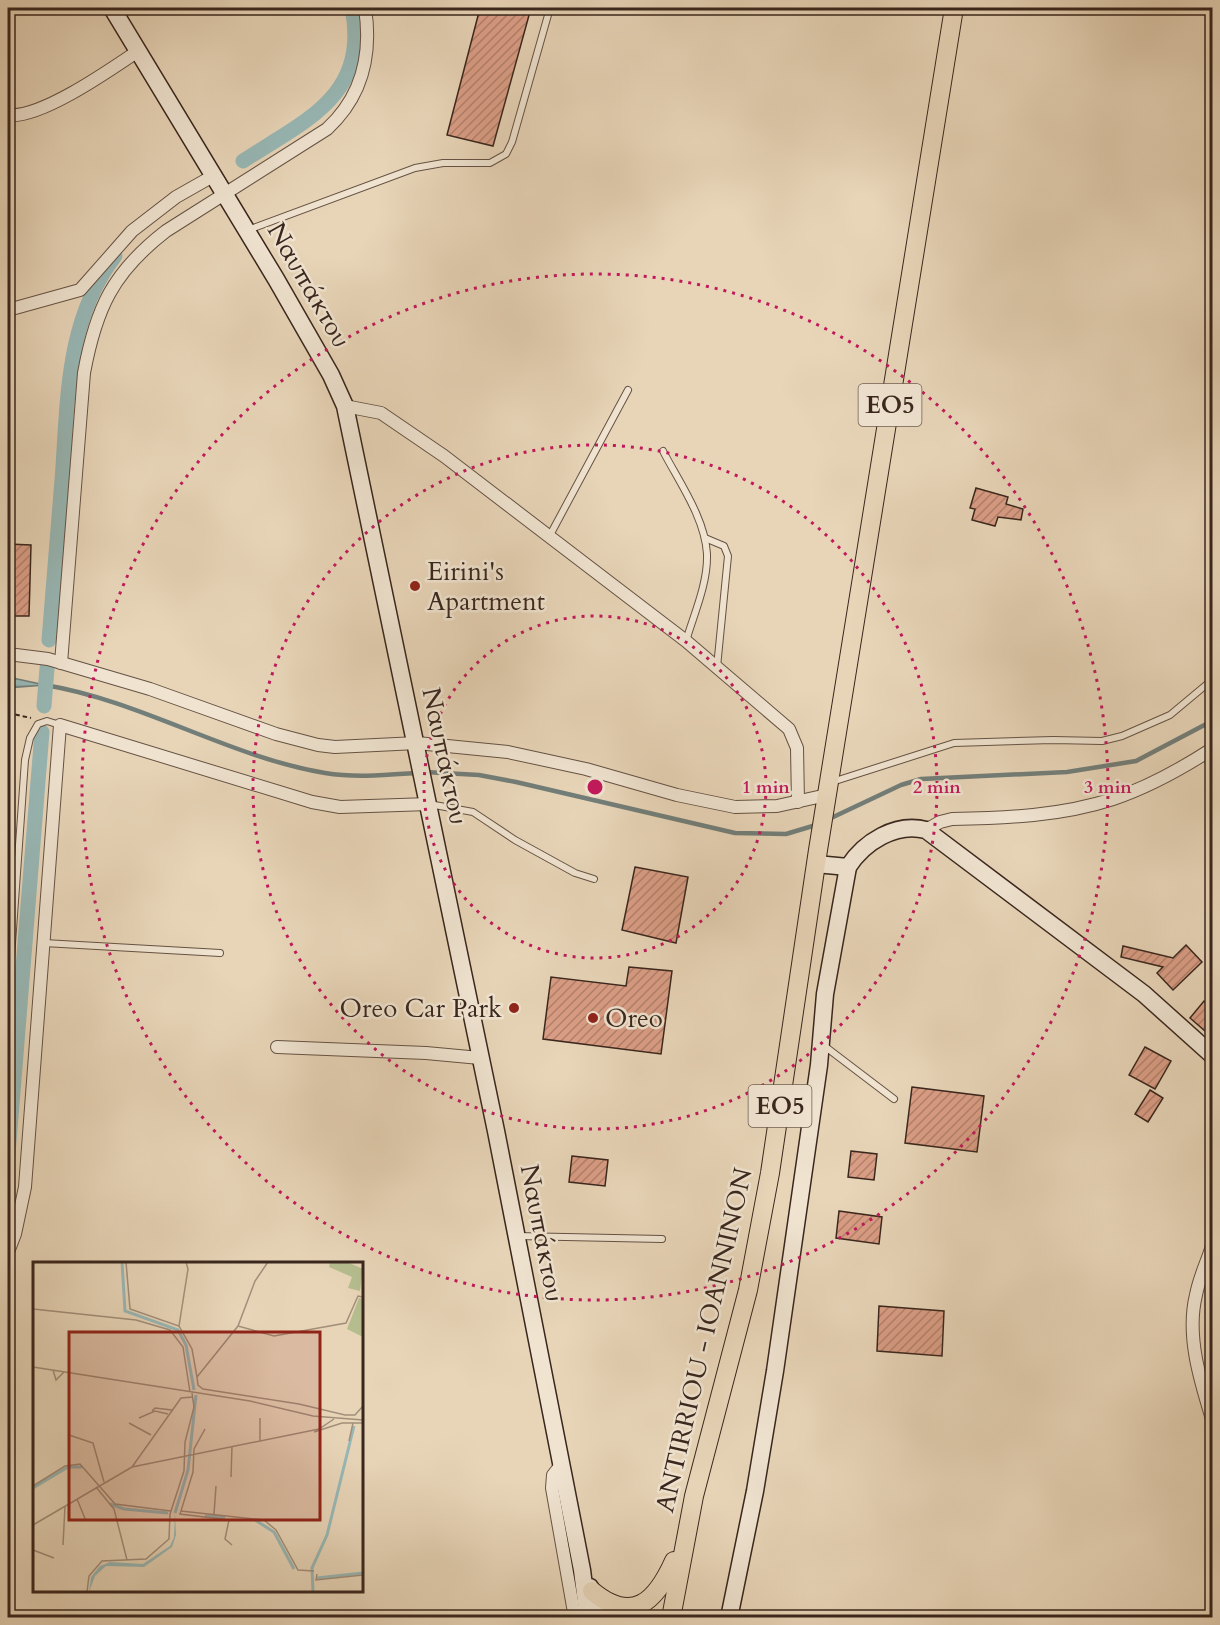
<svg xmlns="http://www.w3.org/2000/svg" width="1220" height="1625" font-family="Cardo,serif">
<defs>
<pattern id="water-rules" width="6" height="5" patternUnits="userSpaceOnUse" patternTransform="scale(1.5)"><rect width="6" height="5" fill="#98b8b6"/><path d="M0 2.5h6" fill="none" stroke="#7d9593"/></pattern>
<pattern id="building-hatch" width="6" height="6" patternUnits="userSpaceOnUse" patternTransform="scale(1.5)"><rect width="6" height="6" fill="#db9e86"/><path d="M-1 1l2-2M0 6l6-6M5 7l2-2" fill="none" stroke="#b3816d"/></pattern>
</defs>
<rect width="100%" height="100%" fill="#e8d5b8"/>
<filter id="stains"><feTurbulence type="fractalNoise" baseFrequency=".00333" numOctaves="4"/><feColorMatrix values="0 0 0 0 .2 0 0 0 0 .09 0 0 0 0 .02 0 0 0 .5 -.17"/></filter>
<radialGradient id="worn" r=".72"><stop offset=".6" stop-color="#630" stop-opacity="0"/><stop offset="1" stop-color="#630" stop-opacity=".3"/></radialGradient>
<polygon fill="url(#water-rules)" stroke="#727e79" stroke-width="1.5" points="8,677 45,685 8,688"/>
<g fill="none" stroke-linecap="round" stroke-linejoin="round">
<g stroke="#727e79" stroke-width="4.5">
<path d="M45 685C142 701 229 757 325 773 355 778 387 775 417 773"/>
<polyline points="425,772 479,775 516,782 735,833 786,834 816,825"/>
<polyline points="829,819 901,785 921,779 1067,772 1136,761 1212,721"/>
</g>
<g stroke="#98b8b6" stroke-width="15">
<path d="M243 161C304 121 370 96 352 8"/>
<path d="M49 640C53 587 58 534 62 480 68 402 65 321 115 256"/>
<polyline points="44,706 47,668"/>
<polyline points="8,1154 42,732"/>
</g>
</g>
<g fill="url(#building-hatch)" stroke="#39261d" stroke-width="1.5">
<polygon points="480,8 531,8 493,146 447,135"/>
<polygon points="976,488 1008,497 1006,504 1023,509 1021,520 998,517 995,526 972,520 975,509 970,508"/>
<polygon points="8,544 31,545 29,616 8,616"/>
<polygon points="635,867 688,877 676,943 622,930"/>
<polygon points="1186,945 1202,962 1173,990 1157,973 1163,967 1121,957 1123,946 1173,958"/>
<polygon points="629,967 672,971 661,1054 543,1039 551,977 626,986"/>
<polygon points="1204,1001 1212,1008 1212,1037 1190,1018"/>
<polygon points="1145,1047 1171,1061 1155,1089 1129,1075"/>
<polygon points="912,1087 984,1096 977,1152 905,1143"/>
<polygon points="1150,1090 1163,1098 1148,1122 1135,1114"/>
<polygon points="851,1151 877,1154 874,1180 848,1177"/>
<polygon points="572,1156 608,1160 605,1186 569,1182"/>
<polygon points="839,1211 882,1217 879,1244 836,1238"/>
<polygon points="879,1306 944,1311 942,1356 877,1351"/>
</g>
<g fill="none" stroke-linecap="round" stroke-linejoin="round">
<defs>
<g id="lane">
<polyline points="248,230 415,168 443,163 490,163 506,154 512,142 550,8"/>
<path d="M663 451C679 482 705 518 707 554 708 583 694 614 686 641"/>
<polyline points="549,537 628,390"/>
<polyline points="705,538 724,546 728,556 717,667"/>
<polyline points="832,782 954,743 1053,740 1102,741 1122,736 1170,715 1212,680"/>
<polyline points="429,804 473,812 515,840 575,873 594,879"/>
<polyline points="44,943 220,953"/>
<polyline points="8,1000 25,760 30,738 38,724 47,721 60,725"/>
<polyline points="823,1045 894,1099"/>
<polyline points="517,1236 662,1239"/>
</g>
<g id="street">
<path d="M8 115C40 119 110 70 138 51"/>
<polyline points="8,310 80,290 132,231 176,197 213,176"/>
<polyline points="345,406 381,413 444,456 686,641 789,729 797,748 798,802"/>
<polyline points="8,654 48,659 150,689 276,734 318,745 335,747 417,743 508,752 586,769 677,795 735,807 777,806 827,795"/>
<path d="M61 663 84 373C96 308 113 272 166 231L327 129C363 96 372 54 365 8"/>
<path d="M926 830 940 822 952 819C1006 818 1061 816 1113 799 1149 787 1181 769 1212 749"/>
<polyline points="277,1047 426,1053 480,1058"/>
<path d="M1212 1246C1207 1262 1199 1278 1196 1295 1186 1335 1200 1380 1212 1419"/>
<polyline points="8,1252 15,1234 25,1187 60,725 312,802 340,807 429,804"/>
<polyline points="561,1465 553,1475 552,1488 575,1618"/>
</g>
<g id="secondary">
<polyline points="112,8 276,279 331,375 345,406 496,1131 582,1570 588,1618"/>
<polyline points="816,864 848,867"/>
<polyline points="590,1587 605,1618"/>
<path d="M729 1618 755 1491 775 1371 819 1065 825 994 848 867C864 842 896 822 926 830L1144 994 1212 1055"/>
</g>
<g id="primary">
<path d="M592 1591C633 1625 656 1601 674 1561"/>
<polyline points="671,1618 694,1496 748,1290 770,1173 818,850 954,8"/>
</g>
</defs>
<use href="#lane" stroke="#655244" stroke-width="8"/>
<use href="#street" stroke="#655244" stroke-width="14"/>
<use href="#secondary" stroke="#39261d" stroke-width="19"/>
<use href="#primary" stroke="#39261d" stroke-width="20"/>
<polyline stroke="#39261d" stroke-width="2" stroke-dasharray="4.5 3" stroke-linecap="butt" points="8,713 31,718"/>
<use href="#lane" stroke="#f0e4d1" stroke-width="6"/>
<use href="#street" stroke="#f0e4d1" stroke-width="12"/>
<use href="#secondary" stroke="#f0e4d1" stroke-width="16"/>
<use href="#primary" stroke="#e8d5b8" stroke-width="18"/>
</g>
<g fill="none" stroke="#c2185b" stroke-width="3" stroke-dasharray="3 6">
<circle cx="595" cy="787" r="171"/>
<circle cx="595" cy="787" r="342"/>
<circle cx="595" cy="787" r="513"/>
</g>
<g fill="#8f2418" stroke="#f0e4d1" stroke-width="2">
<circle cx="415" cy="586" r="6"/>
<circle cx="514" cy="1008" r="6"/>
<circle cx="593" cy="1018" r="6"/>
</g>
<g text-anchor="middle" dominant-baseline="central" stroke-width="5" stroke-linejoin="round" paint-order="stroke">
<g fill="#f0e4d1" stroke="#705f53" stroke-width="1.5">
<rect x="858.5" y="384" width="63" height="42" rx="4.5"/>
<rect x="748.5" y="1085" width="63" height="42" rx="4.5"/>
</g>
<g font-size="24" font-weight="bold" fill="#39261d">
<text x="890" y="405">ΕΟ5</text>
<text x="780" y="1106">ΕΟ5</text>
</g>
<g font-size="26" fill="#39261d" stroke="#f0e4d1">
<text transform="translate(309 285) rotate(60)">Ναυπάκτου</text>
<text transform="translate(445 756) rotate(78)">Ναυπάκτου</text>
<text transform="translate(542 1233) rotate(79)">Ναυπάκτου</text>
<text transform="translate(704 1340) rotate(-77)">ANTIRRIOU - IOANNINON</text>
</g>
<g font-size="26" fill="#39261d" stroke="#f0e4d1" text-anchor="start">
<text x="427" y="571">Eirini's<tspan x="427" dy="30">Apartment</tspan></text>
<text x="502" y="1008" text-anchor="end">Oreo Car Park</text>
<text x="605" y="1018">Oreo</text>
</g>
</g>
<g transform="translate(33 1262)">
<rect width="330" height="330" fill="#e8d5b8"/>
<path d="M297 0H314L330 7 327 29 315 26 319 15 296 5ZM326 36 330 37V75L314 67Z" fill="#b5bd8f"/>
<path d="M142 251 143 273 139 285 111 305 73 304 62 314 56 330 58 315 67 304 77 300 110 302 137 284 141 275Z" fill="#98b8b6"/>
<path fill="none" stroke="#98b8b6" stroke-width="3" d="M89 0 92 49 145 68 153 83 161 128M0 226 35 205H49M77 242 91 247 135 251M142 251 155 208 163 133M172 254 192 255M222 258 241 270 261 307M284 316 330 311M280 330 279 306 294 273 321 164"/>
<path fill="none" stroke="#a28f7a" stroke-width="1.5" d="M93 0 97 47 146 64 159 87 164 115M235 0 222 19 205 64 164 115 165 123 170 127 266 142 312 153H322L330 144M0 47 103 58 137 68 150 85 157 130M146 64 155 7 153 0M205 64 241 74 313 61 325 34 330 35M0 105 217 139 280 154 330 158M20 108 23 118 31 110M119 149 122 146 139 148M106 156 122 149 135 152M96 161 118 173M172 167 161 187 160 210 147 252 196 258 192 277 199 283M281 170 309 161H330M36 173 60 181 71 220M227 179V156M316 179 320 161M99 205 148 136 160 135M198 215 199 184M0 224 32 204 47 202 82 242 138 249M63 225 81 247 94 298M44 237 53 259M148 249 231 258 243 268 265 308 281 309M181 252 183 224M0 263 99 205 286 167 301 157M30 283 32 244M0 288 21 296M284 312 283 318 330 313M54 330 56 314 69 299 113 297 136 277 137 252 151 209 152 180 161 145 159 131"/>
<path fill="#8f2418" fill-opacity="0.15" stroke="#8f2418" stroke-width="3" d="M36 70H287V258H36Z"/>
<rect width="330" height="330" fill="none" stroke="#39261d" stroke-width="3"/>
</g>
<circle cx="595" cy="787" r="9" fill="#c2185b" stroke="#f0e4d1" stroke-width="3"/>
<g font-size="18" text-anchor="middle" font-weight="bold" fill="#c2185b" stroke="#f0e4d1" stroke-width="5" stroke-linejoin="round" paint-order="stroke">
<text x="766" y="793">1 min</text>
<text x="937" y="793">2 min</text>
<text x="1108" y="793">3 min</text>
</g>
<rect width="1220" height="1625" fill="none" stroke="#e8d5b8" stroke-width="30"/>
<rect x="9" y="9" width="1202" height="1607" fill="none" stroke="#39261d" stroke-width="3"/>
<rect x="15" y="15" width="1190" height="1595" fill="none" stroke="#39261d" stroke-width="1.5"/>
<rect width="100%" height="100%" filter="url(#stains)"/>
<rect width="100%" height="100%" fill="url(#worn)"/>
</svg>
